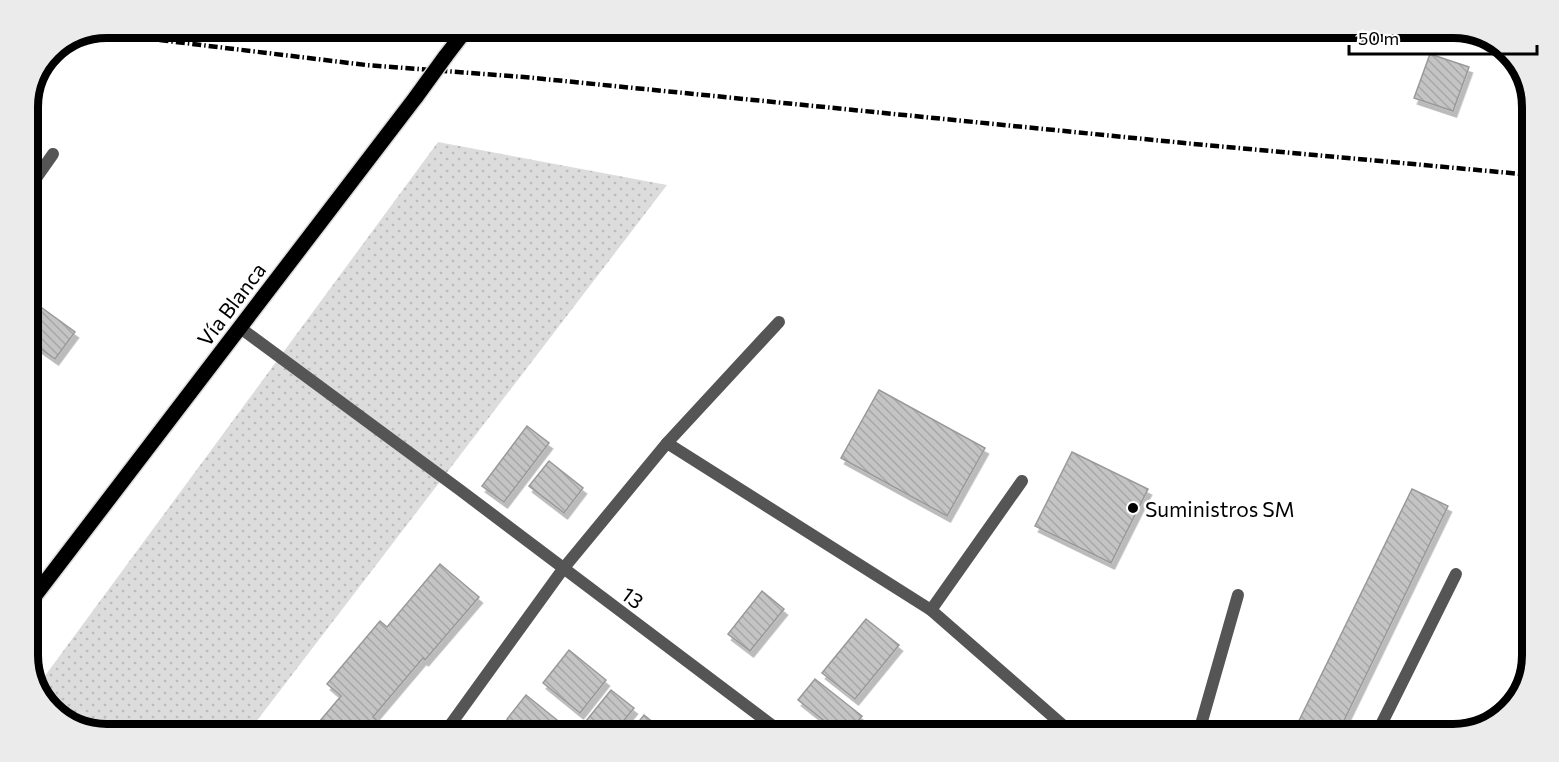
<svg xmlns="http://www.w3.org/2000/svg" width="1559" height="762" font-family="Commissioner,sans-serif">
<defs>
<pattern id="grass-dots" width="8" height="8" patternUnits="userSpaceOnUse" patternTransform="scale(1.5)"><rect width="8" height="8" fill="#dcdcdc"/><path d="M2 2h.1M6 6h.1" fill="none" stroke="#bbb" stroke-width="1.8" stroke-linecap="round"/></pattern>
<pattern id="building-back-hatch" width="6" height="6" patternUnits="userSpaceOnUse" patternTransform="scale(1.5)"><rect width="6" height="6" fill="#c4c4c4"/><path d="M-1 5l2 2M0 0l6 6M5-1l2 2" fill="none" stroke="#a7a7a7"/></pattern>
<filter id="shadow"><feDropShadow dx="3.5" dy="6" stdDeviation="0" flood-color="#0004"/></filter>
</defs>
<rect width="100%" height="100%" fill="#fff"/>
<polygon fill="url(#grass-dots)" points="438,142 667,185 246,735 106,735 71,727 41,700 36,688"/>
<g fill="url(#building-back-hatch)" stroke="#999" stroke-width="1.5" filter="url(#shadow)">
<polygon points="1430,54 1469,67 1453,111 1414,98"/>
<polygon points="27,297 75,332 55,359 27,339"/>
<polygon points="879,390 985,448 947,516 841,458"/>
<polygon points="527,426 549,443 504,502 482,486"/>
<polygon points="1072,452 1148,489 1111,563 1035,526"/>
<polygon points="549,461 583,488 564,513 529,486"/>
<polygon points="1412,489 1448,506 1337,735 1292,735"/>
<polygon points="440,564 479,597 425,660 423,658 373,717 381,724 372,735 308,735 341,696 327,684 380,621 387,627"/>
<polygon points="762,591 784,609 750,651 728,634"/>
<polygon points="866,619 899,645 855,699 822,673"/>
<polygon points="569,650 606,680 580,713 543,683"/>
<polygon points="1529,668 1524,691 1514,702"/>
<polygon points="815,679 862,716 847,735 842,735 798,700"/>
<polygon points="611,690 634,708 612,735 593,735 582,726"/>
<polygon points="526,695 567,728 561,735 528,735 507,719"/>
<polygon points="644,715 669,735 628,735"/>
</g>
<g fill="none" stroke-linecap="round" stroke-linejoin="round">
<defs>
<g id="primary">
<polyline points="445,57 468,27"/>
<polyline points="27,606 416,97"/>
</g>
</defs>
<use href="#primary" stroke="#dbdbdb" stroke-width="18"/>
<g stroke="#555" stroke-width="12">
<polyline points="27,191 53,154"/>
<polyline points="667,443 931,610 1022,481"/>
<polyline points="563,569 667,443 779,322"/>
<polyline points="931,610 1074,735"/>
<polyline points="1198,735 1238,595"/>
<polyline points="1376,735 1456,574"/>
</g>
<g stroke="#555" stroke-width="12">
<polyline points="239,327 460,490 785,735"/>
<polyline points="443,735 563,569"/>
</g>
<use href="#primary" stroke="#000" stroke-width="15"/>
<polyline stroke="#000" stroke-width="4.5" stroke-dasharray="9 3 1.5 3" stroke-linecap="butt" points="94,32 366,65 524,77 1184,143 1532,175"/>
<defs>
<polyline id="primary-bridge" points="416,97 445,57"/>
</defs>
<use href="#primary-bridge" stroke="#dbdbdb" stroke-width="18" stroke-linecap="butt"/>
<use href="#primary-bridge" stroke="#000" stroke-width="15"/>
</g>
<circle fill="#000" stroke="#fff" stroke-width="2" cx="1133" cy="508" r="6"/>
<g text-anchor="middle" dominant-baseline="central" stroke-width="5" stroke-linejoin="round" paint-order="stroke">
<g font-size="21" fill="#000" stroke="#fff">
<text transform="translate(231 304) rotate(-53)">Vía Blanca</text>
<text transform="translate(633 597) rotate(37)">13</text>
</g>
<g font-size="21" fill="#000" stroke="#fff" text-anchor="start">
<text x="1145" y="508">Suministros SM</text>
</g>
</g>
<path d="M0 0H1559V762H0ZM107 38H1453A69 69 0 0 1 1522 107V655A69 69 0 0 1 1453 724H107A69 69 0 0 1 38 655V107A69 69 0 0 1 107 38Z" fill="#ebebeb" fill-rule="evenodd"/>
<path fill="none" stroke="#000" stroke-width="8" d="M107 38H1453A69 69 0 0 1 1522 107V655A69 69 0 0 1 1453 724H107A69 69 0 0 1 38 655V107A69 69 0 0 1 107 38Z"/>
<path d="M1349 45v9h188v-9" fill="none" stroke="#000000" stroke-width="3"/>
<text x="1358" y="45" font-size="18" fill="#000000" stroke="#ffffff" stroke-width="4.5" paint-order="stroke">50 m</text>
</svg>
